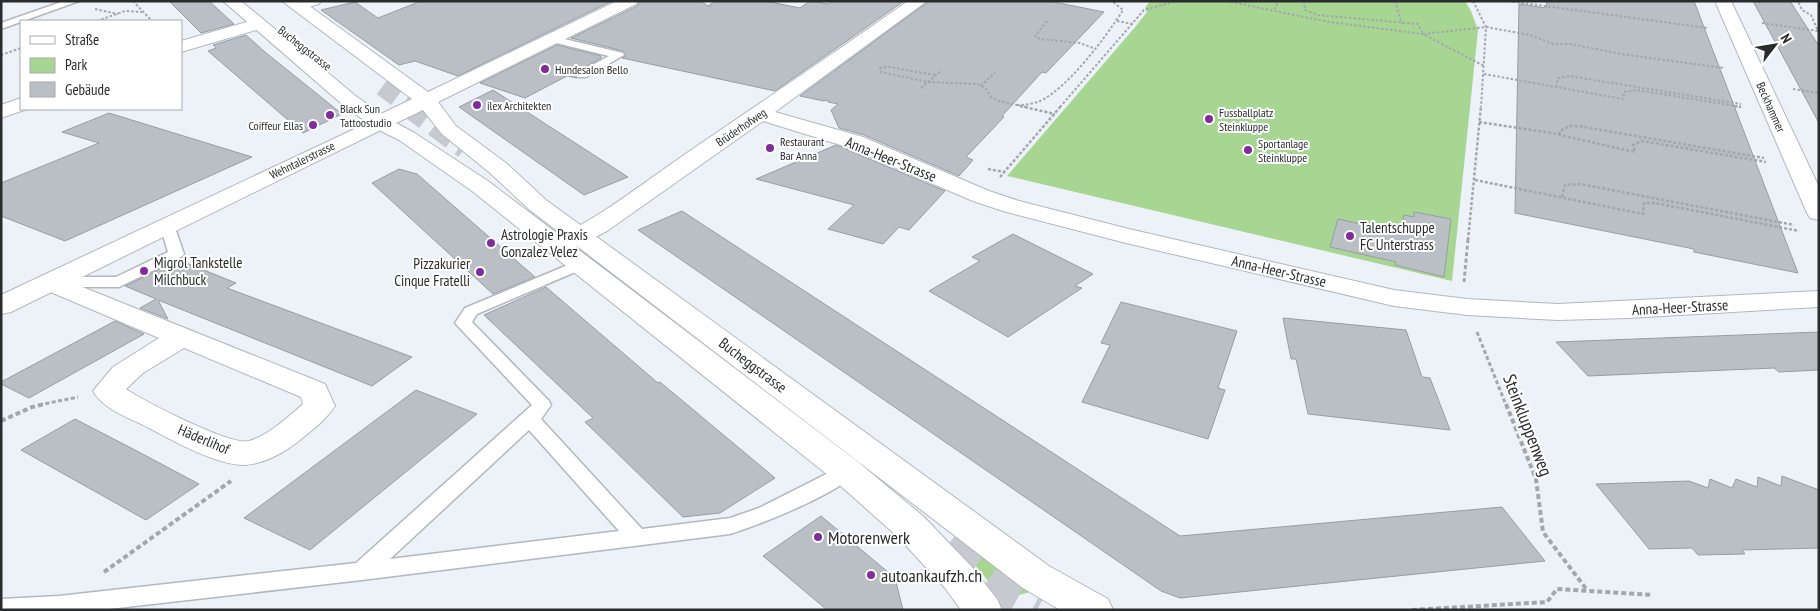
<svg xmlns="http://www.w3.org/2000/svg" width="1820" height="611" font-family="'PT Sans Narrow',sans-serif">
<rect width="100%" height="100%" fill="#edf2f9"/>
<g fill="#a7d693">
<polygon points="1150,1 1465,1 1471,11 1478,30 1452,281 1007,176 1136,26 1147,12 1145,8"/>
<polygon points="959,538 1034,591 1003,599 975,565"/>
</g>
<g fill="#babec5" stroke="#989ca3">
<polygon points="169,1 209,1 234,24 201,33"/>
<polygon points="421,1 612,1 458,76 415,61 399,65 321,10 355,2 378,18"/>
<polygon points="640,1 700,1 709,7 715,1 765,1 800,8 810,1 828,4 833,1 904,1 775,91 622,58 626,56 623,51 571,38 637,6"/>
<polygon points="929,1 1049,1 1104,12 1046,73 1042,72 1002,116 1004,117 966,157 973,160 959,176 864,135 839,128 831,110 838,104 828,102 827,100 824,101 800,96"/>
<polygon points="1547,1 1694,1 1798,273 1694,252 1694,249 1515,213 1519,4 1546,8"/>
<polygon points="1753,1 1790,1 1819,46 1819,123"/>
<polygon points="246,35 265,52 342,114 303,133 208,51 216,48 213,45"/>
<polygon points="557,45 601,56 601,58 577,72 574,75 577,78 567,76 525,98 480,83"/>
<polygon points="493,90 628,177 584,195 459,107"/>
<polygon points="109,113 252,157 65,241 1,216 1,183 99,143 62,132"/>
<polygon points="836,145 846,149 945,191 909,230 899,227 883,244 828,229 854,205 756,179"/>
<polygon points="399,169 417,174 535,277 493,294 372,183"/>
<polygon points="682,211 1180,536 1502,507 1545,561 1180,598 1161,591 638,230"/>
<polygon points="1414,212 1451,219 1444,277 1395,265 1396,262 1330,247 1338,219 1401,233 1404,215 1414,217"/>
<polygon points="1013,234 1093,274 1075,286 1082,288 1008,337 929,291 980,261 972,257"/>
<polygon points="179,260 236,283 227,288 412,357 372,386 158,300 168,319 140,308 156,299 125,286"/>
<polygon points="546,287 658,383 660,382 775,478 720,513 683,517 585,422 593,418 484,315"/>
<polygon points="1121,302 1237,331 1218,388 1225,390 1208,439 1082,402 1110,345 1101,343"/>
<polygon points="1283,318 1406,330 1422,377 1430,378 1450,430 1308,414 1296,359 1291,359"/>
<polygon points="115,321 144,334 29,398 1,384 1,382"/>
<polygon points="1819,332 1819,370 1779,372 1774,368 1588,376 1556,342"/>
<polygon points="416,390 477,414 310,550 244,518"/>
<polygon points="75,419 135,450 199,484 146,520 21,450"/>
<polygon points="1782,476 1819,490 1819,548 1742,550 1745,554 1698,555 1692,548 1649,549 1596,484 1689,481 1708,488 1710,479 1732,488 1736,479 1757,487 1758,477 1781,486"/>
<polygon points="821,516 895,578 903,610 827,610 763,556"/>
</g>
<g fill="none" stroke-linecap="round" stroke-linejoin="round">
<polyline stroke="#c6cad0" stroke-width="18" stroke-dasharray="18 9" stroke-linecap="butt" points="382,87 409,107"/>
<polyline stroke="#c6cad0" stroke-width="22" stroke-dasharray="22 11" stroke-linecap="butt" points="408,106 465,148"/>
<polyline stroke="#c6cad0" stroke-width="35" stroke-dasharray="35 18" stroke-linecap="butt" points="945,549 1002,591 1037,610"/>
<defs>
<g id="service">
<polygon points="64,1 79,1 1,29 1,23"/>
<polygon points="702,1 712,1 713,2 708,5"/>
<polygon points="552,36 623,53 624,55 586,77 578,77 576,75 578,73 609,56 548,41 547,39 548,37"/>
<polygon points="167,221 172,222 174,225 184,254 181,257 119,287 50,287 44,285 42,282 44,279 50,277 116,277 168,252 160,225 162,222"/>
<path d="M582 259 587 261 590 264 587 267 477 314 472 322 549 401 551 405 541 419 642 529 730 518 759 508 846 464 853 466 856 471C844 492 756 526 730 534L362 580 100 610H1V599L59 596 356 563 532 405 455 323 465 308ZM529 430 619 531 390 559Z"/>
</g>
<g id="minor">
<polygon points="293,1 321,1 319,4 298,10 292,8 290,5"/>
<path d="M908 1H927L775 112 863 137 989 191 1019 201 1129 229 1394 290 1467 299 1558 304 1819 291V307L1628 318 1558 320 1467 315 1394 306 1126 243 1003 211 973 201 847 147 763 121 607 231 568 251 559 254 550 251 546 246 550 241C604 216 648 179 697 146 768 98 838 50 908 1Z"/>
<polygon points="1715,1 1731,1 1819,187 1819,220 1810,218 1807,213"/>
<polygon points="257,19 263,20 266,24 263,28 181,52 181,41"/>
<polygon points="21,98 21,109 27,109 1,118 1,105"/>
<path d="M50 274 325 384 335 406C326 420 312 430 300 440 285 452 264 464 244 465 217 465 173 441 149 428 130 418 104 410 93 391L113 367 159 338 41 288 37 282 41 276ZM184 348 301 397 303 404C288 417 269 435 249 441 230 446 144 401 126 389L143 373Z"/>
</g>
<polygon id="tertiary" points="380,117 387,119 390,123 387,127 11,312 1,314 1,295"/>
<polygon id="primary" points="223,1 241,1 357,97 381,114 412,99 282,1 304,2 428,92 617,1 638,1 636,4 438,102 456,126 506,163 546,200 1049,566 1108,599 1113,610 1060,610 1023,588 530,210 490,173 442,134 423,110 396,123 413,132 488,181 858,462 924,517 971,566 997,599 1002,610 961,610 945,588 898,537 834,480 472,191 399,140 373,127 343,105"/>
</defs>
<use href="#service" stroke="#b2b7be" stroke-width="3"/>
<use href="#minor" stroke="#b2b7be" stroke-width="2"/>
<use href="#tertiary" stroke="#b2b7be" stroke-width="2"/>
<use href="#primary" stroke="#b2b7be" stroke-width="2"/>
<g stroke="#a3a7ac" stroke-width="2" stroke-dasharray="2.5 2" stroke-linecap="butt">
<polyline points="133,1 152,21"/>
<polyline points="1226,1 1329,22 1423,34 1484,66"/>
<polyline points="1304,1 1305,10 1318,15 1418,24 1423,34 1486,27 1530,35 1554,44 1570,44 1621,54 1724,68"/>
<polyline points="1395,1 1402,24"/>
<polyline points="1473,1 1486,27 1481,107"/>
<polyline points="1508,1 1708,28"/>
<polyline points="95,9 118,14"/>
<polyline points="1274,9 1277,6 1277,1"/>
<polyline points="97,21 125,11 142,12"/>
<polyline points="1047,21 1035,36 1040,39 1080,43 1093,48"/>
<polyline points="1117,21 1133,24"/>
<polyline points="1762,23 1818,31 1811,15 1802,10 1798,1"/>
<polyline points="1,55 21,48"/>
<polyline points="1484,74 1623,99 1624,92 1637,90 1741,107"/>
<polyline points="935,75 889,67 880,68 881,72 928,82 978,84 986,89 991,97 999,101 1026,107"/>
<polyline points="981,86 995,72"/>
<polyline points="1556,87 1558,78 1569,76 1741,104"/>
<polyline points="921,88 942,70"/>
<polyline points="1793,89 1819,93"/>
<path d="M1017 105C1025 105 1033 104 1040 101 1068 88 1106 37 1123 10L1112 1"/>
<polyline points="1060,107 1144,10 1177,1"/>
</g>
<g stroke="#a3a7ac" stroke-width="2.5" stroke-dasharray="3 2" stroke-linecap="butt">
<polyline points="1020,106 1055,114"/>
<polyline points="1734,106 1741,107"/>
<polyline points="1479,122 1551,133 1635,152 1633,145 1642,141 1766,162"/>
<polyline points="1559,135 1560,131 1569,126 1578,126 1764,158"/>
<polyline points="988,169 1004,172"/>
<polyline points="1000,177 1061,106"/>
<polyline points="1475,180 1643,214 1644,203 1655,203 1799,231"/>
<polyline points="1562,197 1565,185 1580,184 1794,225"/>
<polyline points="1468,240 1481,106"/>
</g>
<g stroke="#a3a7ac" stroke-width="3" stroke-dasharray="4 2.5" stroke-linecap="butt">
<polyline points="1464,282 1468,239"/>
<polyline points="1477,332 1506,405"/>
<polyline points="39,405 78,397"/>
</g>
<g stroke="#a3a7ac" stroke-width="4" stroke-dasharray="5 3" stroke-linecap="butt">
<polyline points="1506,404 1536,479 1543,532 1587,590"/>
<polyline points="1,421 32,407 45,404"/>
<polyline points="104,572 231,481"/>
<polyline points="1412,610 1547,602 1557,589 1653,595"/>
</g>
<use href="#service" fill="#fff" fill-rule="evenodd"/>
<use href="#minor" fill="#fff" fill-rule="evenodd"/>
<use href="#tertiary" fill="#fff" fill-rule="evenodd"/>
<use href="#primary" fill="#fff" fill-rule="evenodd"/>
</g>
<g fill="#812c9a" stroke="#fff" stroke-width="2">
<circle cx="545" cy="69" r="5"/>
<circle cx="477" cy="105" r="5"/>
<circle cx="330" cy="115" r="5"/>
<circle cx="1209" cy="119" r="5"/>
<circle cx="313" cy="125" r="5"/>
<circle cx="770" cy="148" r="5"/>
<circle cx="1248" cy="150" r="5"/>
<circle cx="1350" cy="236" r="5"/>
<circle cx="491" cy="243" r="5"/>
<circle cx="144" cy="271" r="5"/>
<circle cx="480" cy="272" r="5"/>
<circle cx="818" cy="537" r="5"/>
<circle cx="871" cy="575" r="5"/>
</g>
<g text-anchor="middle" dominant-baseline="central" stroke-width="4" stroke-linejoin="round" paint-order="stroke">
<g font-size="12" fill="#292b2d" stroke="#fff">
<text transform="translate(305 48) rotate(38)">Bucheggstrasse</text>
<text transform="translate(1771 107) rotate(66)">Beckhammer</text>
<text transform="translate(741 127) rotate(-34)">Brüderhofweg</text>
<text transform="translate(302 160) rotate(-26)">Wehntalerstrasse</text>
</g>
<g font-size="12" fill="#292b2d" stroke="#fff" text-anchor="start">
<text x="555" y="69">Hundesalon Bello</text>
<text x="487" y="105">ilex Architekten</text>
<text x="340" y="108">Black Sun<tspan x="340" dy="14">Tattoostudio</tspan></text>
<text x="1219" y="112">Fussballplatz<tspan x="1219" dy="14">Steinkluppe</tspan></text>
<text x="303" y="125" text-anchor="end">Coiffeur Ellas</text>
<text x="780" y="141">Restaurant<tspan x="780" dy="14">Bar Anna</tspan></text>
<text x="1258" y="143">Sportanlage<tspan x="1258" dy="14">Steinkluppe</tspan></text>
</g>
<g font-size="15" fill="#292b2d" stroke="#fff">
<text transform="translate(891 159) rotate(22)">Anna-Heer-Strasse</text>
<text transform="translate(1279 271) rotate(13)">Anna-Heer-Strasse</text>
<text transform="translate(1680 307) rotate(-3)">Anna-Heer-Strasse</text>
<text transform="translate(753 365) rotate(37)">Bucheggstrasse</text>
<text transform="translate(204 439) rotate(23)">Häderlihof</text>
</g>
<g font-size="15" fill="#292b2d" stroke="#fff" text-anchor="start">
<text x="1360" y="227">Talentschuppe<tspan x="1360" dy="17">FC Unterstrass</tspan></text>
<text x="501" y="234">Astrologie Praxis<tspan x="501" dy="17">Gonzalez Velez</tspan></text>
<text x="154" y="262">Migrol Tankstelle<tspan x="154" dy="17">Milchbuck</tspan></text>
<text x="470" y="263" text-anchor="end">Pizzakurier<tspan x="470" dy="17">Cinque Fratelli</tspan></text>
</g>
<g font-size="18" fill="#292b2d" stroke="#fff">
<text transform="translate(1528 425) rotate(69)">Steinkluppenweg</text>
</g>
<g font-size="18" fill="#292b2d" stroke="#fff" text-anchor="start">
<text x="828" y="537">Motorenwerk</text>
<text x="881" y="575">autoankaufzh.ch</text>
</g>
</g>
<rect width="1820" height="611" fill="none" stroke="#292b2d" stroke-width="5"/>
<rect x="20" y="20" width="162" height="90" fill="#ffffff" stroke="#a9aaab"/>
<rect x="30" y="36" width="25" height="8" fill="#ffffff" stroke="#a9aaab"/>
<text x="65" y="45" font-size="15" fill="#292b2d">Straße</text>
<rect x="30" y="58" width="25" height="15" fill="#a7d693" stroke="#a9aaab"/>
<text x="65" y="70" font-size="15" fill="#292b2d">Park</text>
<rect x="30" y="82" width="25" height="15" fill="#babec5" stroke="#a9aaab"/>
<text x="65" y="95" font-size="15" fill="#292b2d">Gebäude</text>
<g transform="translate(1775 45) rotate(59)" stroke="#ffffff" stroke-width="4" paint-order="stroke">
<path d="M0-4L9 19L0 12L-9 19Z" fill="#292b2d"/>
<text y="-8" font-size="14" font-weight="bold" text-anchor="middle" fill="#292b2d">N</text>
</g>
</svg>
